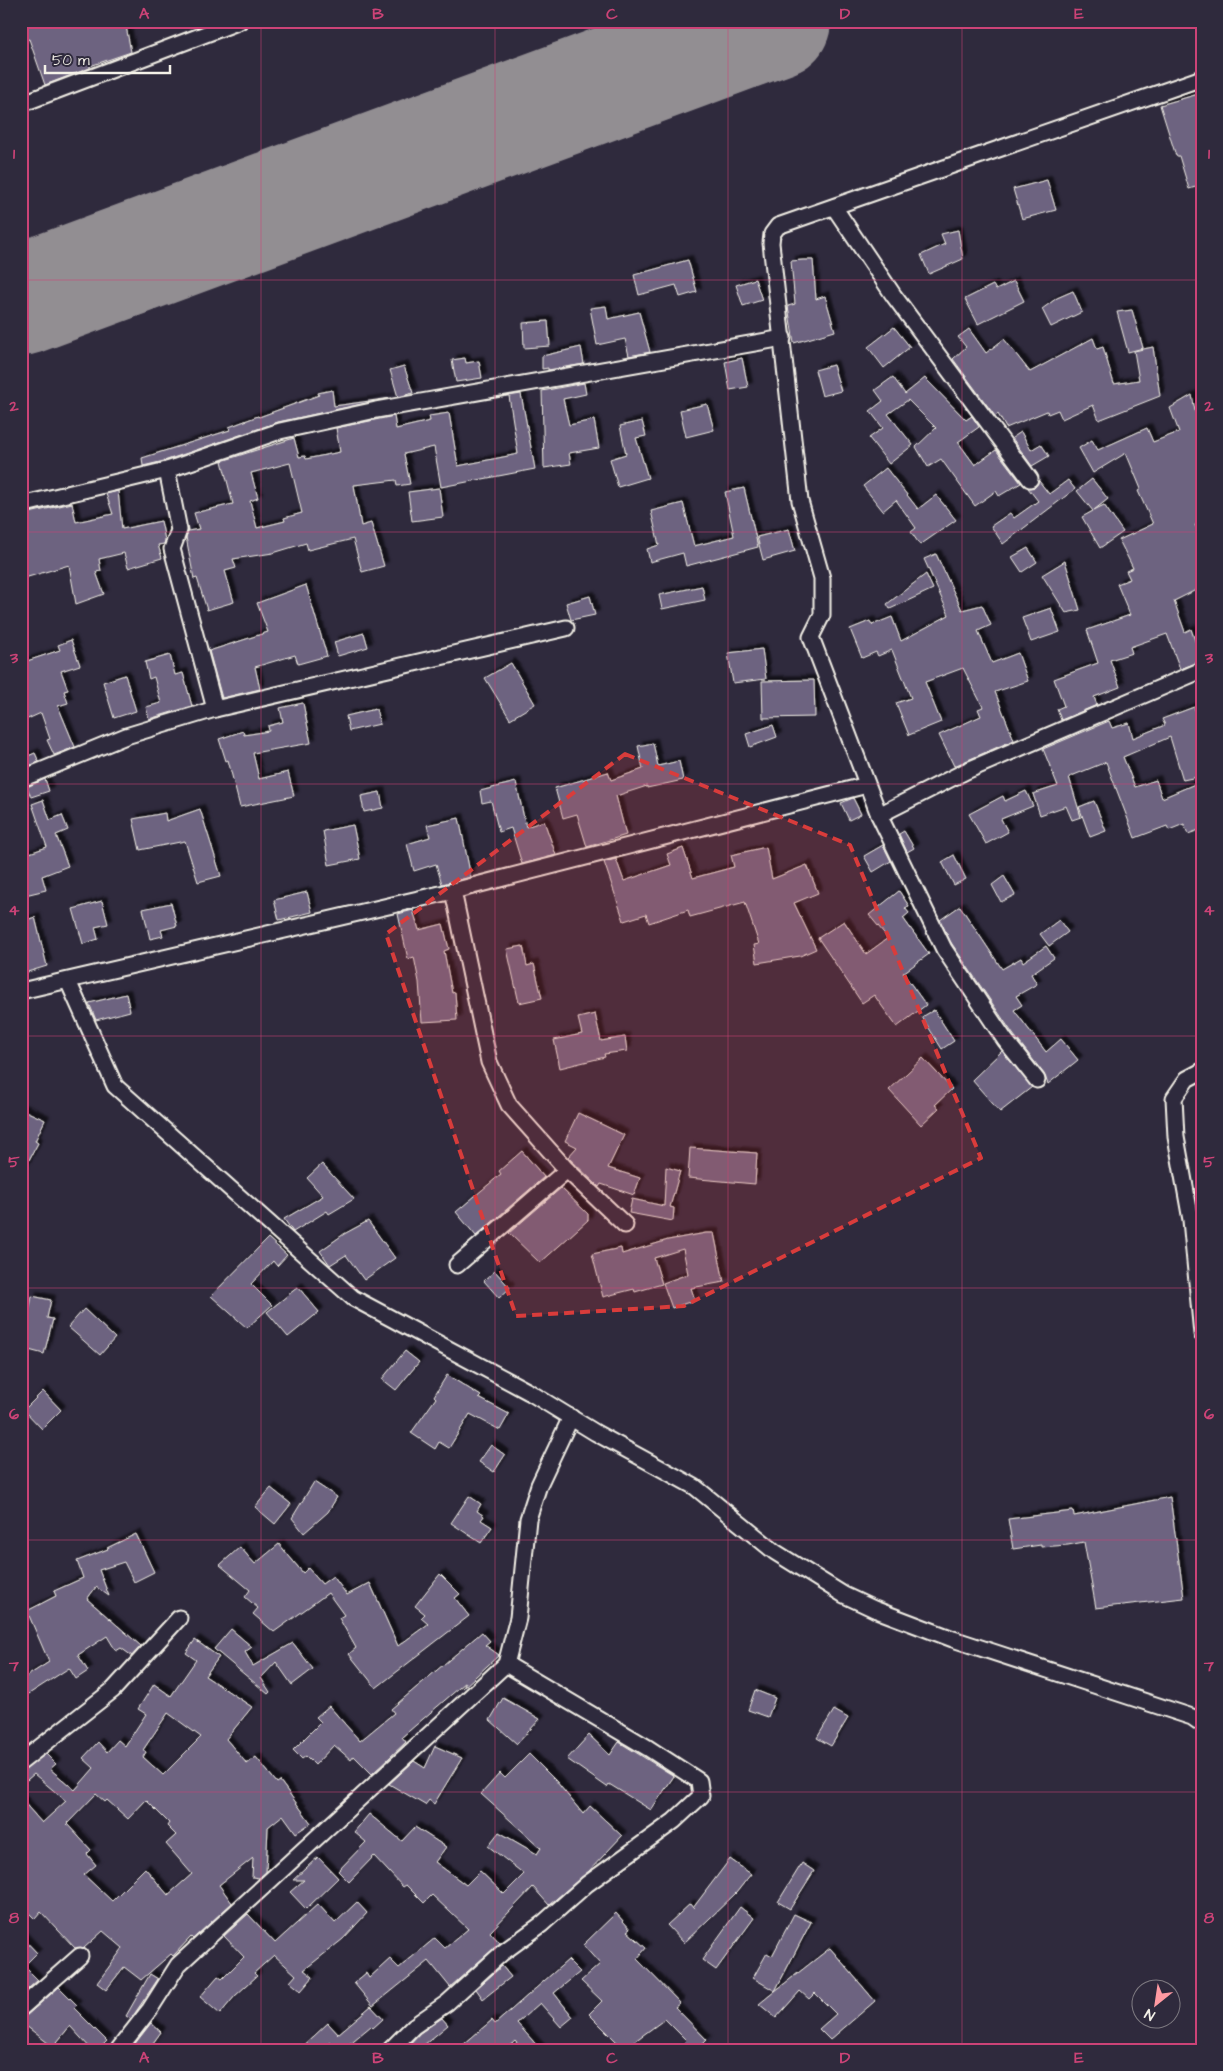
<svg xmlns="http://www.w3.org/2000/svg" width="1223" height="2071" font-family="'Architects Daughter',sans-serif">
<defs>
<filter id="shadow"><feDropShadow dx="4.5" dy="-4.5" stdDeviation="1" flood-color="#0009"/></filter>
</defs>
<rect width="100%" height="100%" fill="#2f2a3d"/>
<filter id="ink" filterUnits="userSpaceOnUse"><feTurbulence type="fractalNoise" baseFrequency=".02" numOctaves="2"/><feDisplacementMap in="SourceGraphic" scale="10" xChannelSelector="R" yChannelSelector="G"/><feConvolveMatrix kernelMatrix="1 2 1 2 8 2 1 2 1" color-interpolation-filters="sRGB"/></filter>
<g filter="url(#ink)">
<g fill="none" stroke-linecap="round" stroke-linejoin="round">
<polyline stroke="#928e92" stroke-width="45" points="21,287 26,298"/>
<polyline stroke="#928e92" stroke-width="112" points="21,300 775,21"/>
</g>
<g fill="#6d6380" stroke="#f4f1e8" fill-rule="evenodd" filter="url(#shadow)">
<polygon points="37,21 125,21 131,52 90,66 90,68 45,85 29,39 21,41 21,24"/>
<polygon points="1202,93 1202,185 1189,189 1179,156 1176,156 1160,105"/>
<polygon points="1047,180 1056,210 1022,219 1013,189"/>
<polygon points="958,230 963,259 929,274 921,255 945,244 941,234"/>
<polygon points="688,260 697,292 680,297 676,285 639,295 634,275"/>
<polygon points="803,260 813,260 816,299 825,296 835,331 794,343 788,306 795,304 791,261"/>
<polygon points="755,279 762,300 743,306 736,285"/>
<polygon points="1014,281 1024,301 978,324 965,299 993,285 996,290"/>
<polygon points="1073,291 1082,312 1051,327 1042,309 1057,298"/>
<polygon points="606,306 608,319 639,312 650,352 629,356 625,339 597,345 590,308"/>
<polygon points="1132,310 1143,348 1128,352 1117,312"/>
<polygon points="548,321 550,346 524,348 523,323"/>
<polygon points="894,327 910,347 884,368 868,347"/>
<polygon points="969,329 986,353 1004,339 1030,372 1093,338 1097,349 1103,347 1114,384 1139,380 1134,351 1153,347 1160,396 1099,420 1093,405 1062,419 1058,410 1048,414 1047,411 1006,428 998,414 995,416 953,359 966,347 958,337"/>
<polygon points="581,347 584,364 548,370 548,368 542,369 542,356"/>
<polygon points="465,358 466,363 479,361 482,378 456,382 452,360"/>
<polygon points="742,358 748,387 730,390 725,362"/>
<polygon points="833,365 841,391 822,396 815,370"/>
<polygon points="404,366 413,393 398,397 390,370"/>
<polygon points="893,377 905,394 925,378 966,420 972,416 979,427 958,442 975,465 996,450 1021,483 999,496 996,491 975,506 941,459 928,467 916,447 936,428 908,400 888,414 913,445 889,464 869,438 883,428 870,411 883,401 875,390"/>
<polygon points="584,383 586,394 563,399 569,425 594,420 599,448 569,453 571,464 544,468 542,391"/>
<polygon points="332,390 334,406 391,398 278,422 164,461 143,466 142,458 230,430 229,427 258,416 259,417 319,395 318,393"/>
<path d="M521 394 535 469 441 487 434 447 404 454 410 484 397 486 396 480 354 485 361 526 371 523 384 566 362 572 353 539 308 550 306 543 273 553 233 559 236 568 225 571 234 602 207 610 197 578 194 579 186 537 188 531 199 529 194 513 233 504 222 461 294 438 299 457 305 456 306 459 340 452 336 428 394 416 396 429 430 421 429 416 449 413 458 466 518 454 509 396ZM290 463 302 513 284 518 285 521 257 528 250 501 258 498 251 473Z"/>
<polygon points="1192,395 1196,416 1202,414 1202,522 1195,525 1202,538 1202,587 1174,601 1185,632 1191,629 1202,661 1180,669 1167,634 1130,647 1132,653 1110,660 1120,687 1094,697 1097,705 1061,720 1057,709 1064,706 1054,679 1098,663 1087,630 1130,615 1117,584 1130,579 1126,571 1133,568 1119,540 1153,524 1138,491 1141,489 1126,453 1093,473 1079,448 1092,440 1098,450 1147,428 1153,442 1179,432 1170,408"/>
<polygon points="707,404 714,430 686,437 680,410"/>
<polygon points="642,421 646,436 636,438 648,478 618,487 610,459 626,454 620,426"/>
<polygon points="1021,432 1031,450 1041,444 1049,456 1032,466 1012,438"/>
<polygon points="886,468 918,509 936,495 956,520 920,545 911,532 916,528 896,500 883,511 863,486"/>
<polygon points="1092,479 1108,499 1094,510 1104,505 1123,532 1100,548 1082,517 1093,511 1077,491"/>
<polygon points="1068,480 1075,489 1003,544 991,526 1010,513 1014,518 1038,501 1028,488 1035,487 1039,481 1049,494"/>
<polygon points="439,488 443,517 412,521 408,492"/>
<polygon points="744,488 758,547 686,566 683,553 650,562 647,549 659,545 651,511 683,503 694,546 734,536 725,492"/>
<polygon points="118,491 122,529 161,521 165,540 164,544 158,545 162,558 128,568 124,553 99,559 101,571 96,572 104,594 76,604 69,565 21,579 21,515 72,503 76,522 113,514 106,494"/>
<polygon points="789,529 795,551 763,560 757,537"/>
<polygon points="1028,548 1037,562 1022,572 1012,557"/>
<polygon points="936,554 962,610 982,605 991,625 978,631 992,663 1018,653 1028,681 995,692 1014,740 954,766 939,735 981,716 978,709 983,707 963,668 925,682 941,722 909,735 896,703 911,698 892,650 878,656 876,652 862,658 850,629 870,621 872,625 892,617 901,641 949,615 924,559"/>
<polygon points="1065,561 1080,610 1066,613 1042,575"/>
<polygon points="926,574 933,589 890,609 887,604"/>
<polygon points="306,585 327,656 298,664 295,655 255,667 260,689 222,698 209,651 268,632 257,603"/>
<polygon points="702,586 705,600 662,609 659,595"/>
<polygon points="590,596 595,615 571,620 566,603"/>
<polygon points="1051,608 1060,632 1031,642 1022,618"/>
<polygon points="364,633 368,647 338,656 334,642"/>
<polygon points="71,640 80,665 61,671 68,690 64,691 68,703 58,706 75,747 54,755 47,740 50,739 41,713 21,722 21,663 60,650 58,645"/>
<polygon points="762,649 766,679 733,683 728,653"/>
<polygon points="170,655 175,675 183,673 192,706 149,719 146,707 161,703 154,677 149,679 145,662"/>
<polygon points="511,663 535,704 510,719 485,678"/>
<polygon points="125,675 136,711 114,718 103,682"/>
<polygon points="814,680 815,717 763,718 762,681"/>
<polygon points="303,703 311,743 253,753 259,779 288,772 294,796 240,807 228,760 226,761 219,739 243,731 244,735 269,731 268,726 283,722 280,708"/>
<polygon points="1194,707 1202,727 1202,776 1183,780 1170,737 1123,757 1135,787 1156,780 1162,798 1195,784 1202,800 1202,829 1188,834 1184,824 1169,830 1167,826 1135,838 1106,762 1069,777 1081,817 1072,820 1066,806 1040,815 1033,794 1058,786 1043,749 1109,721 1112,728 1129,723 1133,738 1165,725 1162,719"/>
<polygon points="376,709 380,724 349,731 346,716"/>
<polygon points="773,725 777,737 750,747 746,734"/>
<polygon points="653,743 658,766 679,761 683,780 647,788 647,786 616,796 626,835 587,847 577,814 563,818 555,788 608,772 611,780 643,769 638,746"/>
<polygon points="35,753 39,762 21,769 21,759"/>
<polygon points="45,779 49,791 31,797 27,787"/>
<polygon points="516,782 526,827 544,821 556,855 522,864 511,828 499,832 491,801 482,803 480,791"/>
<polygon points="1026,791 1033,806 1001,819 1008,832 986,844 969,814 1003,796 1005,801"/>
<polygon points="380,792 383,808 364,812 361,796"/>
<polygon points="853,798 861,814 849,820 841,803"/>
<polygon points="43,800 50,820 62,815 68,830 56,835 68,866 42,876 46,890 21,896 21,856 47,847 32,804"/>
<polygon points="1094,801 1106,831 1090,837 1079,807"/>
<polygon points="200,809 221,876 198,882 185,841 140,850 133,819 165,813 166,821"/>
<polygon points="459,818 471,877 442,884 436,864 414,871 407,844 430,837 427,825"/>
<polygon points="353,825 360,859 329,865 323,831"/>
<polygon points="904,831 914,848 907,852 899,834"/>
<polygon points="883,845 891,861 873,872 864,856"/>
<polygon points="766,847 772,879 807,865 818,893 794,903 816,949 800,956 757,963 754,945 759,944 745,902 690,917 688,910 649,923 646,914 624,921 604,862 616,859 624,881 671,865 667,854 683,848 693,878 734,867 731,855"/>
<polygon points="954,855 966,879 954,885 942,862"/>
<polygon points="1004,876 1015,895 1001,902 992,885"/>
<polygon points="899,891 909,906 905,908 909,913 903,918 929,954 903,973 926,1005 897,1027 874,995 862,1003 818,938 844,921 866,954 888,938 869,915"/>
<polygon points="307,892 312,912 279,920 274,900"/>
<polygon points="102,901 108,924 95,927 98,939 83,944 73,909"/>
<polygon points="171,903 177,926 161,930 163,936 150,939 143,909"/>
<polygon points="960,906 1002,969 1021,958 1023,962 1046,946 1054,958 1031,974 1037,984 1016,996 1022,1005 1014,1010 1046,1052 1061,1039 1078,1060 1048,1084 1044,1074 1013,1034 950,941 940,920"/>
<polygon points="413,910 419,930 443,924 449,949 444,951 452,993 455,992 457,1020 422,1022 419,982 414,957 408,959 398,914"/>
<polygon points="35,917 47,966 21,974 21,922"/>
<polygon points="1059,920 1068,932 1049,946 1040,934"/>
<polygon points="523,946 527,966 534,964 542,998 519,1003 507,949"/>
<polygon points="126,994 130,1011 96,1020 89,1003"/>
<polygon points="934,1010 954,1041 942,1049 922,1017"/>
<polygon points="595,1014 601,1041 625,1037 627,1051 604,1054 605,1057 560,1068 554,1040 582,1034 578,1018"/>
<polygon points="1002,1051 1032,1087 1000,1112 972,1080"/>
<polygon points="923,1058 952,1089 935,1105 939,1108 921,1125 889,1090"/>
<polygon points="21,1109 45,1120 35,1141 38,1143 21,1175"/>
<polygon points="578,1113 624,1135 608,1168 640,1178 634,1195 601,1184 599,1187 568,1157 577,1147 565,1141"/>
<polygon points="690,1148 757,1153 755,1184 688,1178"/>
<polygon points="522,1151 544,1177 476,1236 456,1212 501,1174 499,1171"/>
<polygon points="322,1164 354,1199 329,1214 327,1211 293,1232 284,1219 323,1196 307,1178"/>
<polygon points="666,1167 680,1171 670,1207 674,1208 673,1221 629,1213 632,1199 664,1206"/>
<polygon points="561,1188 588,1214 588,1220 540,1263 509,1233"/>
<polygon points="368,1221 395,1258 364,1280 346,1255 330,1265 320,1251 344,1234"/>
<polygon points="706,1233 714,1233 724,1282 691,1288 695,1300 672,1308 663,1283 688,1274 683,1249 654,1258 662,1284 635,1292 634,1289 603,1297 592,1254 621,1248 622,1254 668,1240"/>
<polygon points="268,1238 287,1255 277,1266 273,1261 251,1284 272,1305 247,1328 211,1296"/>
<polygon points="495,1271 510,1288 499,1298 484,1281"/>
<polygon points="298,1287 319,1312 288,1337 267,1312"/>
<polygon points="32,1296 51,1300 47,1318 53,1319 44,1354 21,1348 21,1310 29,1312"/>
<polygon points="84,1309 115,1338 100,1355 68,1327"/>
<polygon points="405,1351 419,1362 396,1390 382,1379"/>
<polygon points="447,1375 481,1396 479,1398 509,1414 500,1430 470,1414 449,1448 439,1442 435,1449 411,1433 436,1398 434,1396"/>
<polygon points="43,1391 61,1410 42,1429 24,1410"/>
<polygon points="491,1445 505,1455 494,1472 479,1462"/>
<polygon points="314,1482 337,1497 328,1512 304,1533 292,1518"/>
<polygon points="271,1488 291,1504 275,1524 255,1507"/>
<polygon points="469,1496 481,1504 477,1511 484,1516 481,1520 492,1527 481,1543 451,1523"/>
<polygon points="1170,1497 1184,1598 1096,1608 1084,1542 1068,1545 1041,1547 1041,1545 1013,1549 1008,1519 1073,1511 1074,1516"/>
<polygon points="136,1534 154,1572 134,1582 124,1562 99,1570 109,1596 96,1587 87,1599 141,1646 132,1656 121,1648 116,1651 107,1636 78,1655 88,1671 76,1679 69,1668 21,1699 21,1680 49,1662 27,1611 56,1596 54,1591 83,1578 77,1561 108,1549 107,1548"/>
<polygon points="279,1544 303,1573 308,1568 322,1584 333,1576 347,1595 370,1583 398,1646 428,1624 421,1618 425,1614 415,1606 440,1574 460,1594 455,1598 469,1616 376,1688 349,1654 356,1648 339,1618 344,1615 328,1593 274,1632 253,1614 258,1608 245,1597 250,1590 220,1565 240,1547 255,1564"/>
<polygon points="231,1629 252,1647 245,1652 253,1666 293,1643 313,1669 292,1685 276,1662 261,1678 270,1692 268,1694 214,1649"/>
<polygon points="482,1632 490,1641 485,1645 499,1655 463,1688 466,1682 402,1737 406,1742 372,1774 354,1756 351,1760 334,1745 315,1765 306,1756 302,1759 293,1750 321,1722 316,1717 329,1706 360,1741 394,1713 391,1709"/>
<path d="M195 1640 219 1657 205 1676 252 1707 226 1739 247 1764 256 1757 277 1783 280 1781 311 1823 296 1833 283 1815 268 1827 266 1872 259 1878 252 1877 253 1858 219 1885 232 1903 193 1939 191 1937 173 1956 171 1954 141 1980 124 1967 106 1990 97 1983 123 1948 103 1931 84 1948H75L41 1912 35 1919 21 1905V1799L42 1823 66 1801 34 1774 21 1785V1771L46 1754 56 1764 50 1769 75 1790 94 1768 83 1758 98 1742 107 1752 118 1740 125 1746 146 1714 138 1709 154 1684 171 1696 196 1660 186 1653ZM168 1713 201 1737 163 1775 143 1757 146 1752 143 1750ZM96 1794 105 1802 107 1800 128 1819 146 1800 169 1823 167 1826 176 1835 166 1844 192 1874 168 1895 145 1868 112 1901 84 1875 96 1865 87 1854 91 1850 67 1824Z"/>
<polygon points="755,1690 775,1698 768,1717 748,1710"/>
<polygon points="503,1698 540,1719 517,1744 490,1720"/>
<polygon points="834,1710 848,1718 831,1746 817,1738"/>
<polygon points="589,1735 610,1755 619,1742 674,1776 651,1810 609,1784 607,1787 567,1759"/>
<polygon points="435,1746 462,1758 434,1804 429,1800 425,1805 389,1784 414,1761 425,1768"/>
<polygon points="529,1754 556,1781 583,1814 590,1806 622,1836 589,1871 549,1905 533,1887 490,1932 500,1943 450,1987 429,1961 373,2006 354,1983 366,1973 369,1978 390,1959 399,1968 435,1938 445,1948 468,1929 432,1895 424,1903 406,1885 403,1887 374,1856 349,1882 338,1871 366,1842 354,1832 369,1814 402,1841 415,1827 446,1847 435,1862 466,1885 480,1871 504,1894 524,1874 488,1846 499,1832 537,1854 541,1848 481,1794 500,1773 505,1778"/>
<polygon points="318,1857 338,1878 306,1909 290,1892 304,1880 293,1880"/>
<polygon points="730,1859 751,1874 736,1893 684,1943 667,1925 690,1904 693,1908"/>
<polygon points="802,1863 814,1871 790,1909 778,1902"/>
<polygon points="357,1902 367,1913 343,1939 304,1970 313,1977 301,1991 290,1982 296,1975 274,1955 254,1973 257,1976 235,1996 220,2014 200,1997 218,1976 222,1979 244,1957 224,1936 248,1914 275,1943 318,1904 335,1923"/>
<polygon points="740,1907 754,1918 716,1970 702,1960"/>
<polygon points="616,1913 630,1929 627,1931 646,1948 637,1959 680,2003 675,2007 707,2040 697,2050 676,2050 686,2040 665,2019 624,2049 589,2014 602,2001 581,1981 600,1964 583,1945"/>
<polygon points="794,1914 811,1922 775,1991 830,1948 875,2001 830,2040 819,2029 836,2014 815,1993 809,1999 800,1991 776,2018 759,2004 775,1991 753,1978 767,1953 772,1956"/>
<polygon points="21,1936 37,1953 24,1966 38,1980 21,1995"/>
<polygon points="568,1960 580,1972 554,1993 573,2017 561,2027 540,2003 517,2023 541,2050 523,2050 515,2041 505,2050 457,2050 492,2020 495,2024"/>
<polygon points="502,1966 511,1977 483,1999 476,1989"/>
<polygon points="150,1974 158,1979 131,2019 126,2016"/>
<polygon points="59,1987 77,2005 74,2008 107,2041 98,2050 92,2050 70,2026 53,2047 21,2022 21,2017 27,2015"/>
<polygon points="371,2006 383,2019 373,2028 371,2026 342,2050 339,2050 331,2041 322,2050 299,2050 328,2023 338,2034"/>
<polygon points="442,2018 448,2025 418,2050 404,2050 420,2033"/>
<polygon points="151,2023 161,2032 148,2050 130,2050"/>
</g>
<g fill="none" stroke-linecap="round" stroke-linejoin="round">
<defs>
<g id="minor">
<polyline points="21,104 240,21"/>
<polyline points="834,207 894,296 1030,479"/>
<polyline points="167,470 179,530 172,549 215,709"/>
<polyline points="21,505 167,470 280,431 376,410 783,338"/>
<polyline points="21,779 126,736 215,709 566,628"/>
<polyline points="879,815 966,771 1202,670"/>
<polyline points="453,891 489,1062 509,1105 567,1170 625,1225"/>
<polyline points="68,981 115,1086 353,1298 529,1392 596,1433 695,1487 775,1552 844,1595 874,1609 953,1639 1192,1717 1202,1724"/>
<polyline points="21,991 453,891 867,785"/>
<polyline points="1202,1071 1187,1079 1174,1098 1176,1137 1191,1220 1202,1334"/>
<polyline points="1037,1080 1005,1040 944,949 879,815 811,637 822,615 822,578 800,501 771,243 772,234 778,226 1202,78"/>
<polyline points="457,1265 567,1170"/>
<polyline points="21,1762 113,1690 179,1618"/>
<polyline points="21,2008 80,1956"/>
<polyline points="118,2050 150,2009 178,1965 506,1664 518,1618 528,1519 539,1485 571,1417"/>
<polyline points="390,2050 414,2026 447,2003 502,1953 542,1924 587,1884 674,1821 701,1796 699,1781 648,1748 506,1664"/>
</g>
</defs>
<use href="#minor" stroke="#f4f1e8" stroke-width="19"/>
<use href="#minor" stroke="#2f2a3d" stroke-width="15"/>
</g>
</g>
<path fill="#d93c3b" fill-opacity="0.2" stroke="#d93c3b" stroke-width="4" stroke-dasharray="10 6" stroke-linejoin="round" d="M625 754 850 845 981 1158 684 1306 516 1316 386 934Z"/>
<path fill="none" stroke="#cc4377" stroke-width="1" stroke-opacity="0.55" d="M261 21V2050M495 21V2050M728 21V2050M962 21V2050M21 280H1202M21 532H1202M21 784H1202M21 1036H1202M21 1288H1202M21 1540H1202M21 1792H1202"/>
<rect width="1223" height="2071" fill="none" stroke="#2f2a3d" stroke-width="55"/>
<g transform="translate(1156 2004) rotate(210)"><circle r="24" fill="#2f2a3d" stroke="#7e7a81"/>
<path d="M0-4L9 19L0 12L-9 19Z" fill="#ff9aa2"/>
<text y="-8" font-size="14" font-weight="bold" text-anchor="middle" fill="#f4f1e8">N</text>
</g>
<path d="M45 65v8h125v-8" fill="none" stroke="#f4f1e8" stroke-width="2.5"/>
<text x="52" y="65" font-size="15" fill="#f4f1e8" stroke="#2f2a3d" stroke-width="4" paint-order="stroke">50 m</text>
<rect x="28" y="28" width="1168" height="2016" fill="none" stroke="#cc4377" stroke-width="2"/>
<g font-size="16" text-anchor="middle" font-weight="bold" fill="#cc4377">
<text x="144" y="19">A</text>
<text x="378" y="19">B</text>
<text x="612" y="19">C</text>
<text x="845" y="19">D</text>
<text x="1079" y="19">E</text>
<text x="14" y="159">1</text>
<text x="1209" y="159">1</text>
<text x="14" y="411">2</text>
<text x="1209" y="411">2</text>
<text x="14" y="663">3</text>
<text x="1209" y="663">3</text>
<text x="14" y="915">4</text>
<text x="1209" y="915">4</text>
<text x="14" y="1167">5</text>
<text x="1209" y="1167">5</text>
<text x="14" y="1419">6</text>
<text x="1209" y="1419">6</text>
<text x="14" y="1671">7</text>
<text x="1209" y="1671">7</text>
<text x="14" y="1923">8</text>
<text x="1209" y="1923">8</text>
<text x="144" y="2063">A</text>
<text x="378" y="2063">B</text>
<text x="612" y="2063">C</text>
<text x="845" y="2063">D</text>
<text x="1079" y="2063">E</text>
</g>
</svg>
